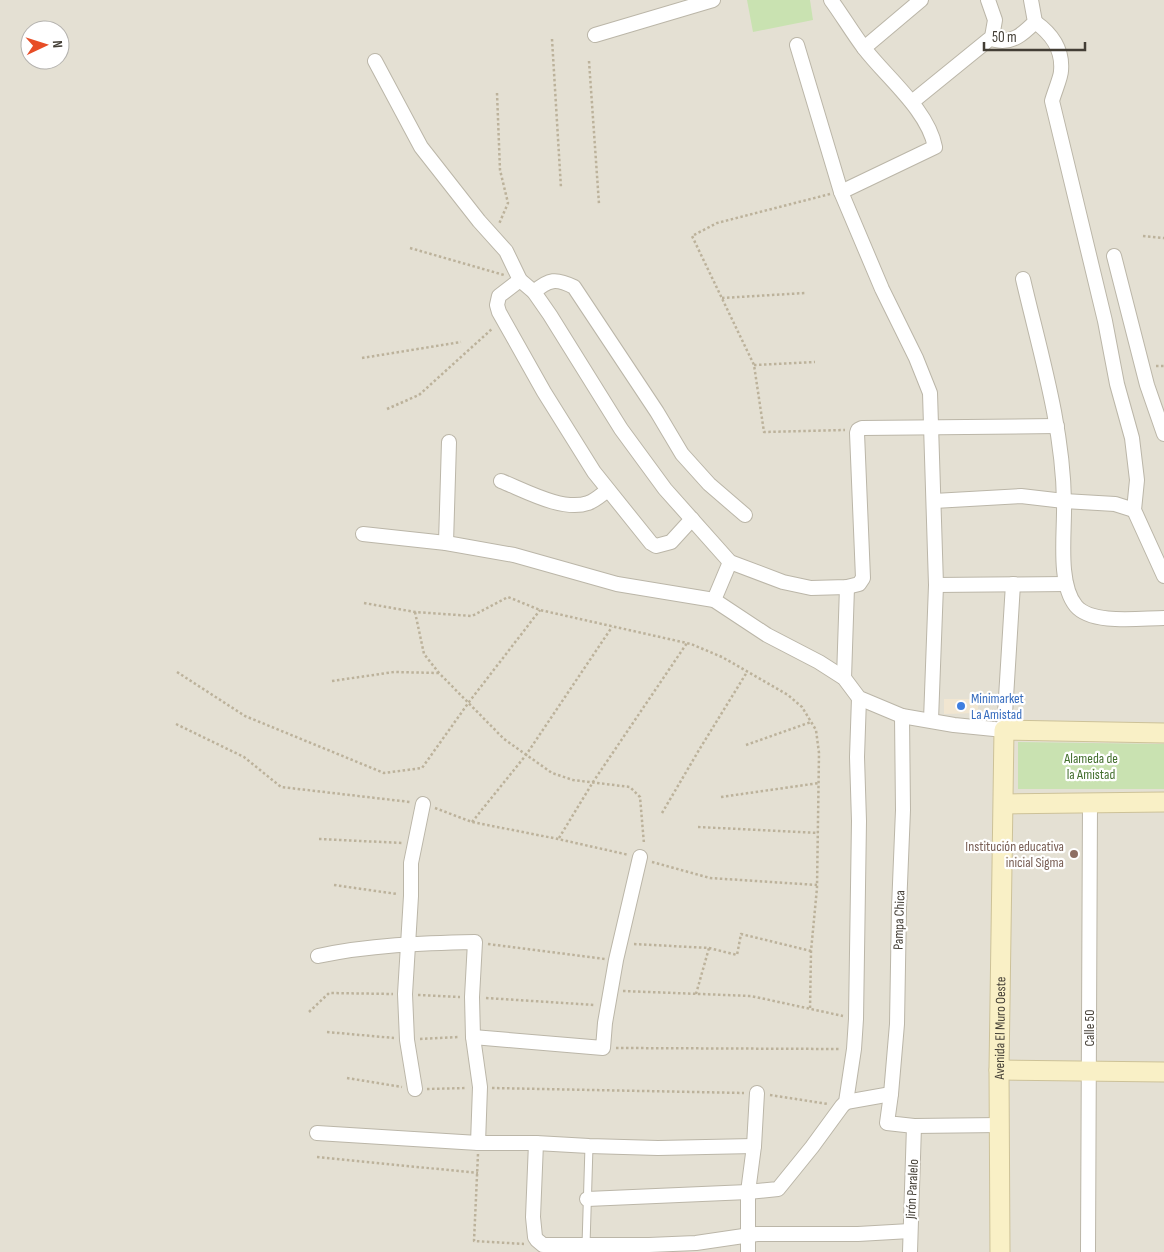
<svg xmlns="http://www.w3.org/2000/svg" width="1164" height="1252" font-family="'Sofia Sans Condensed',sans-serif">
<rect width="100%" height="100%" fill="#f1eee5"/>
<path fill="#e4e0d3" fill-rule="evenodd" d="M0 0H1164V1252H0ZM30 30H60V60H30Z"/>
<polygon fill="#f1e6d1" points="944,699 978,699 978,713 944,714"/>
<g fill="#c9e2b1">
<polygon points="747,0 810,0 813,20 753,32"/>
<polygon points="1018,742 1164,744 1164,789 1018,789"/>
</g>
<g fill="none" stroke-linecap="round" stroke-linejoin="round">
<defs>
<polyline id="lane" points="586,1245 589,1146"/>
<g id="street">
<path d="M831 0C842 15 852 32 864 48 886 77 928 110 935 147L841 192"/>
<path d="M1035 22C1052 34 1063 49 1061 71 1061 77 1054 93 1052 101L1105 321 1117 384 1132 438 1137 480 1134 510 1164 576"/>
<polyline points="595,35 713,0"/>
<path d="M992 37 995 40C1012 44 1023 34 1035 22L1031 0"/>
<polyline points="797,45 841,192 882,289 916,358 930,393 936,585 931,720"/>
<polyline points="864,48 921,0"/>
<polyline points="375,61 421,147 479,221 506,251 520,280 534,292 550,315 621,429 665,489 730,562 783,582 811,588 847,587 859,584 863,578 857,433 858,430 862,428 1057,426"/>
<polyline points="912,102 992,37 995,20 988,0"/>
<polyline points="1114,256 1147,385 1164,434"/>
<path d="M1023 279C1040 352 1063 426 1064 502 1065 531 1057 583 1076 606 1092 625 1141 618 1164 618"/>
<polyline points="520,280 499,296 497,305 499,312 544,392 594,472 651,543 656,546 671,542 692,519"/>
<path d="M534 292C549 279 556 278 574 287L657 412 682 454 709 484 745 515"/>
<path d="M501 481C524 490 563 512 588 503 595 501 602 494 608 490"/>
<polyline points="934,501 1021,496 1064,501 1115,504 1134,510"/>
<polyline points="363,534 446,543 514,555 617,584 714,600 767,635 819,662 844,678 859,698 902,716 954,725 1004,730 1013,584"/>
<polyline points="446,543 449,442"/>
<polyline points="936,585 1066,584"/>
<polyline points="714,600 730,562"/>
<polyline points="844,678 847,587"/>
<polyline points="902,716 903,810 899,908 897,1024 891,1094 887,1123 914,1126 1000,1125"/>
<path d="M318 956C369 945 422 943 475 942L472 997 473 1037 480 1087 478 1143"/>
<polyline points="473,1037 603,1048 605,1023 616,960 640,857"/>
<polyline points="415,1089 407,1040 405,994 411,896 411,863 423,804"/>
<polyline points="846,1102 891,1094"/>
<polyline points="317,1133 478,1143 536,1143 589,1146 658,1148 754,1146"/>
<polyline points="536,1143 533,1217 535,1237 537,1240 543,1245 649,1245 696,1243 757,1234 858,1234 910,1231"/>
<polyline points="587,1199 748,1192 778,1189 812,1147 842,1106 846,1102 854,1049 856,1019 859,821 857,757 859,698"/>
<polyline points="748,1252 748,1192 754,1146 757,1093"/>
<polyline points="910,1252 914,1126"/>
<polyline points="1088,1252 1090,803"/>
</g>
<g id="secondary">
<polyline points="1004,804 1164,802"/>
<polyline points="999,1070 1164,1072"/>
<path id="s1" d="M1000 1252 999 1070 1004 730 1164 733"/>
</g>
</defs>
<use href="#lane" stroke="#bbb6a8" stroke-width="9"/>
<use href="#street" stroke="#bbb6a8" stroke-width="16"/>
<use href="#secondary" stroke="#cdc298" stroke-width="21"/>
<g stroke="#bcb29b" stroke-width="2.5" stroke-dasharray="2.5 2.5" stroke-linecap="butt">
<polyline points="552,39 561,188"/>
<polyline points="589,61 599,204"/>
<polyline points="497,93 500,170 508,203 499,224"/>
<polyline points="830,194 717,223 692,236 754,365 764,432 845,430"/>
<polyline points="1143,236 1164,238"/>
<polyline points="410,248 504,275"/>
<polyline points="722,298 805,293"/>
<polyline points="362,358 461,342"/>
<polyline points="754,365 815,362"/>
<polyline points="1156,366 1164,366"/>
<polyline points="387,409 419,395 493,328"/>
<polyline points="364,603 415,612 472,616 508,597 540,610 691,644 722,657 788,695 802,707 816,730 819,753 817,888 811,951 810,1010"/>
<polyline points="415,612 424,654 439,673 504,739 552,773 573,780 630,787 640,797 644,844"/>
<polyline points="177,672 245,716 384,773 422,768 469,702 540,610"/>
<polyline points="332,681 394,672 439,673"/>
<polyline points="176,724 244,757 281,787 410,802"/>
<polyline points="746,745 811,722"/>
<polyline points="721,797 819,783"/>
<polyline points="435,808 472,822 558,839 629,855"/>
<polyline points="662,813 699,750 747,672"/>
<polyline points="472,822 526,755 612,627"/>
<polyline points="698,827 818,833"/>
<polyline points="559,838 593,782 687,643"/>
<polyline points="319,839 403,843"/>
<polyline points="652,862 710,878 817,885"/>
<polyline points="334,885 397,894"/>
<polyline points="488,944 605,959"/>
<polyline points="634,944 709,948 737,955 741,934 811,951"/>
<polyline points="623,991 751,996 843,1016"/>
<polyline points="696,994 709,948"/>
<polyline points="418,995 460,997"/>
<polyline points="486,998 595,1005"/>
<polyline points="309,1012 329,993 393,994"/>
<polyline points="327,1032 394,1038"/>
<polyline points="420,1039 459,1037"/>
<polyline points="616,1048 840,1049"/>
<polyline points="347,1078 402,1087"/>
<polyline points="492,1088 744,1093"/>
<polyline points="427,1089 467,1088"/>
<polyline points="770,1095 828,1104"/>
<polyline points="478,1154 474,1241 524,1244"/>
<polyline points="317,1157 478,1173"/>
</g>
<use href="#lane" stroke="#fff" stroke-width="7"/>
<use href="#street" stroke="#fff" stroke-width="14"/>
<use href="#secondary" stroke="#f9f0c6" stroke-width="19"/>
</g>
<circle fill="#3f7fe0" stroke="#fff" stroke-width="2" cx="961" cy="706" r="5"/>
<circle fill="#8d6e63" stroke="#fff" stroke-width="2" cx="1074" cy="854" r="5"/>
<g text-anchor="middle" dominant-baseline="central" stroke-width="4.5" stroke-linejoin="round" paint-order="stroke">
<g font-size="14" fill="#366cbe" stroke="#fff" text-anchor="start">
<text x="971" y="698">Minimarket<tspan x="971" dy="16">La Amistad</tspan></text>
</g>
<g font-size="14" fill="#436f2e" stroke="#fff">
<text x="1091" y="758">Alameda de<tspan x="1091" dy="16">la Amistad</tspan></text>
</g>
<g font-size="14" fill="#785e54" stroke="#fff" text-anchor="end">
<text x="1064" y="846">Institución educativa<tspan x="1064" dy="16">inicial Sigma</tspan></text>
</g>
<g font-size="14" fill="#433e35" stroke="#fff">
<text transform="translate(899 920) rotate(-88)">Pampa Chica</text>
<text stroke="none"><textPath href="#s1" startOffset="224">Avenida El Muro Oeste</textPath></text>
<text transform="translate(1089 1028) rotate(-90)">Calle 50</text>
<text transform="translate(912 1189) rotate(-87)">Jirón Paralelo</text>
</g>
</g>
<g transform="translate(45 45) rotate(86)"><circle r="24" fill="#ffffff" stroke="#b4b2ae"/>
<path d="M0-4L9 19L0 12L-9 19Z" fill="#e74d26"/>
<text y="-8" font-size="14" font-weight="bold" text-anchor="middle" fill="#433e35">N</text>
</g>
<path d="M984 42v8h101v-8" fill="none" stroke="#433e35" stroke-width="2.5"/>
<text x="992" y="42" font-size="15" fill="#433e35" stroke="#ffffff" stroke-width="4" paint-order="stroke">50 m</text>
</svg>
